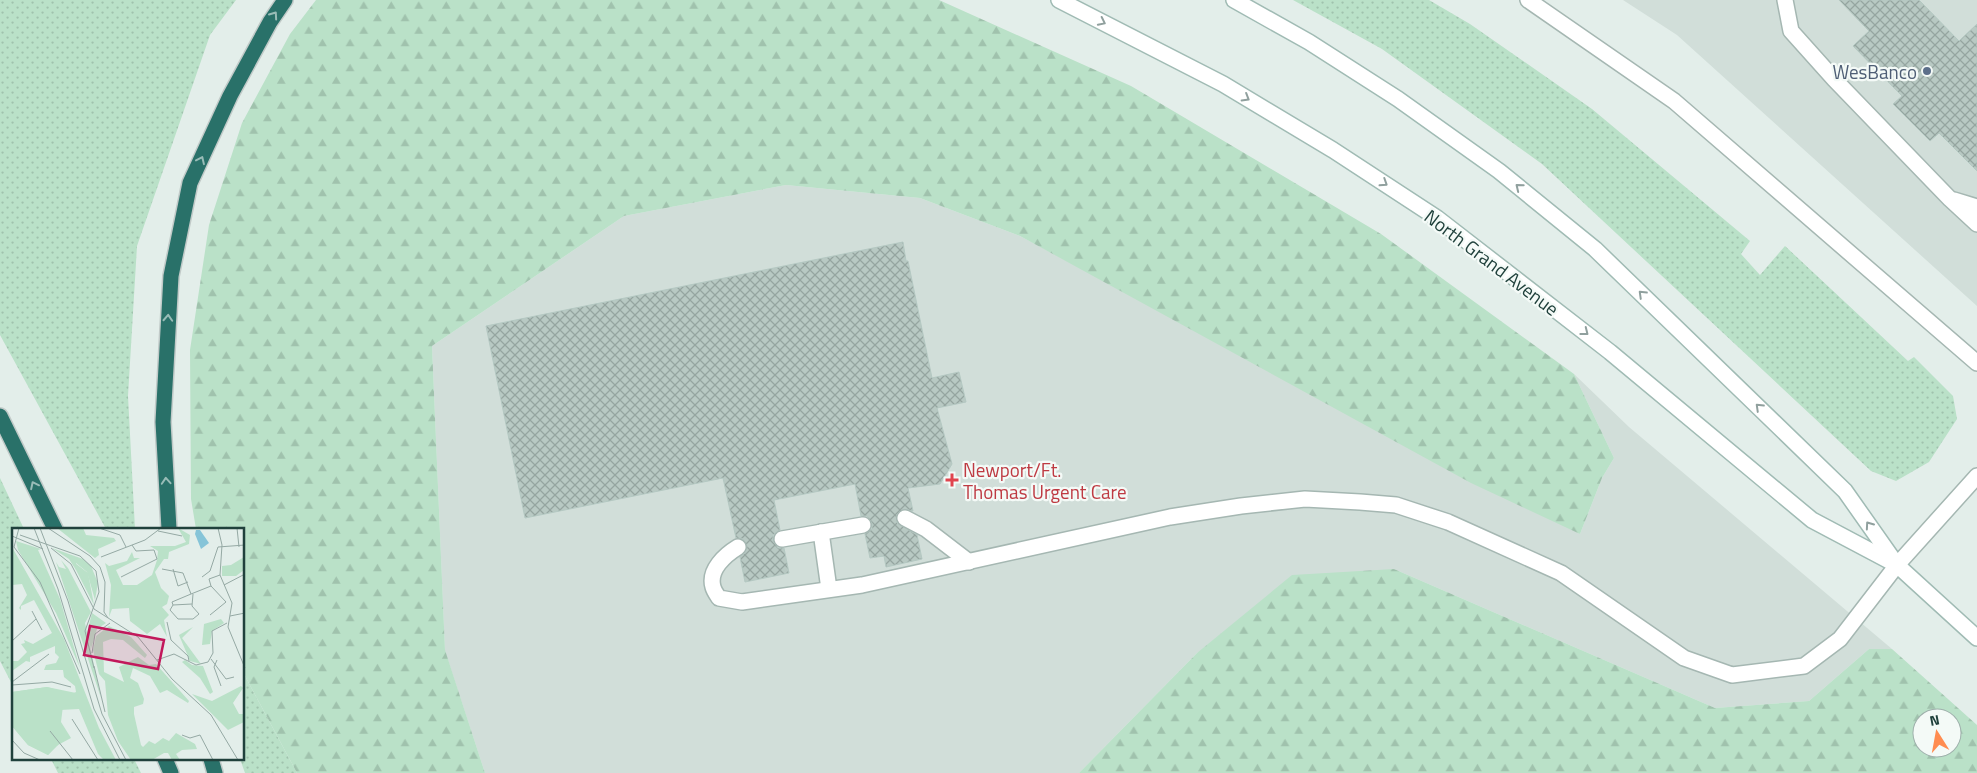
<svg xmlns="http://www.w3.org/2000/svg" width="1977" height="773" font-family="'Titillium Web',sans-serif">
<defs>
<pattern id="grass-dots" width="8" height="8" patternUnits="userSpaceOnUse" patternTransform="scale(1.25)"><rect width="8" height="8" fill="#bae1c8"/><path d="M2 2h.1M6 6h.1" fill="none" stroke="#a0c2ad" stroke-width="1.8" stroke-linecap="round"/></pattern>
<pattern id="forest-firs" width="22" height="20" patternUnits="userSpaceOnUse" patternTransform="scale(1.25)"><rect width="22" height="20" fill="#bae1c8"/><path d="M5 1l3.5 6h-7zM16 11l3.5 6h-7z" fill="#a0c2ad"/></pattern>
<pattern id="building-cross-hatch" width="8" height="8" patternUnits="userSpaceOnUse" patternTransform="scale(1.25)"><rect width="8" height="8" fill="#b8c9c3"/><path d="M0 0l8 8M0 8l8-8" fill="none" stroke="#95a5a0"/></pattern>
</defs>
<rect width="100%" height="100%" fill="#e3eeea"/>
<g fill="#d1ded9">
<polygon points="1623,0 1977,0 1977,306 1677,35"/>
<polygon points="786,185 920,198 1020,236 1580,534 1602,478 1614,458 1574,374 1629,427 1892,649 1869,649 1809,701 1715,708 1394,569 1197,653 1079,773 485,773 445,651 432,346 624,216"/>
</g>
<g fill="url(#grass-dots)">
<polygon points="0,0 236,0 210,35 137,246 128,396 135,529 106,529 0,335"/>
<polygon points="1293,0 1429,0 1470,24 1592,109 1750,241 1741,254 1760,275 1785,246 1908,361 1914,357 1953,396 1957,419 1929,462 1896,481 1871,471 1542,164 1382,49"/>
<polygon points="0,478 24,529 14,529 14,688 0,661"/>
<polygon points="244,674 297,773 245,773 240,759 244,759"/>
<polygon points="51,759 134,759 141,773 58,773"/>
</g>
<g fill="url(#forest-firs)" fill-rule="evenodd">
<polygon points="316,0 939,0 1131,86 1381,234 1574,374 1614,458 1602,478 1580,534 1471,483 1020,236 920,198 786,185 624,216 432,346 445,650 485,773 297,773 244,674 244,529 196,529 191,499 190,350 209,225 242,123 290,34"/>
<path d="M1394 569 1715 708 1809 701 1869 649H1892L1977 725V773H1079L1197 653 1292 575ZM1922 718H1952V748H1922Z"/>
</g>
<g fill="url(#building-cross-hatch)" stroke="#b4c8c2">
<polygon points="1839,0 1919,0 1959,41 1977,24 1977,171 1939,133 1930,141 1893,104 1902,96 1853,46 1869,31"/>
<polygon points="903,242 906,261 908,261 932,378 959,372 966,402 937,408 952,464 940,484 908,488 913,511 904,509 897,514 897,523 917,535 922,559 886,567 884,556 870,558 865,534 872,529 872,523 867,516 861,516 855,484 774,500 780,530 773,535 773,541 778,548 784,548 789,573 745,582 740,557 746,552 747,546 743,539 736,538 723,478 525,518 486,326"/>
</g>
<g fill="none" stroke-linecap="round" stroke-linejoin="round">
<defs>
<g id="service">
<polyline points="1528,0 1674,101 1977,363"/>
<polyline points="1785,0 1791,31 1834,79 1950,199 1977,224"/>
<polyline points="1954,200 1977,207"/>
<polyline points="905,518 926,529 969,562"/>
<polyline points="821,532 829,589"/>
<polyline points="782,539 863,525"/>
<path d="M738 547C725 555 708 570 713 587 714 591 717 595 719 598L742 602 862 585 1170 517 1241 506 1305 499 1360 502 1396 505 1448 522 1561 573 1684 658 1732 675 1804 666 1840 639 1897 565"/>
</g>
<polyline id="minor" points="1897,565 1977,476"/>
<g id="secondary">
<polyline points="1059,0 1223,84 1333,150 1437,218 1610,352 1812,520 1897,565 1977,638"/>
<polyline points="1234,0 1309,42 1398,99 1499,171 1595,249 1845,491 1895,562"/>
</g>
<g id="motorway">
<polyline points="0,416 55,529"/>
<polyline points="169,529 163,422 171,276 190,183 230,96 270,22 285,0"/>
<polyline points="165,759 171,773"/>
<polyline points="211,759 215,773"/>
</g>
</defs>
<use href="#service" stroke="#a5b7b2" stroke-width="18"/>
<use href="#minor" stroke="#a5b7b2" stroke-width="18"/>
<use href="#secondary" stroke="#a0bbb4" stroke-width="18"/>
<use href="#motorway" stroke="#c1cac8" stroke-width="18"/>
<use href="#service" stroke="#fff" stroke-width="15"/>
<use href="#minor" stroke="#fff" stroke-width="15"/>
<use href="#secondary" stroke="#fff" stroke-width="15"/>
<use href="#motorway" stroke="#297169" stroke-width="15"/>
</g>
<defs><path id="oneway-chevron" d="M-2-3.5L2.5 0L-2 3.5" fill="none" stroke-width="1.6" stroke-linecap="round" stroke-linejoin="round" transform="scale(1.25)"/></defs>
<g stroke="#99bcb7">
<use href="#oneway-chevron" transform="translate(274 15) rotate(-55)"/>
<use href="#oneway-chevron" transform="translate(201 160) rotate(-65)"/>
<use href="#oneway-chevron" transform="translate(168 318) rotate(-87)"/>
<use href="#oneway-chevron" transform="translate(166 481) rotate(-94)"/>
<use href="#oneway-chevron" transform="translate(34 485) rotate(-116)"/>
</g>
<g stroke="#90a09e">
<use href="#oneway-chevron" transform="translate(1102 22) rotate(26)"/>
<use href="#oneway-chevron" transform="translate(1246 98) rotate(31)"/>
<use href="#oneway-chevron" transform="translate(1384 183) rotate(33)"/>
<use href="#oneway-chevron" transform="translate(1519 187) rotate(-141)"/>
<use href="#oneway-chevron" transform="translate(1642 294) rotate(-136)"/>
<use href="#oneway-chevron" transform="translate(1585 332) rotate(38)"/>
<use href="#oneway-chevron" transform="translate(1759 407) rotate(-136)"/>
<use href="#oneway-chevron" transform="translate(1869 525) rotate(-125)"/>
</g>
<circle fill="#5c6f8a" stroke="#f4faf7" stroke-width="2" cx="1927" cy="71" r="5"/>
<path fill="#e0444e" stroke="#f4faf7" stroke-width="2" d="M949.5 472.5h5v5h5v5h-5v5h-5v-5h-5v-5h5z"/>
<g text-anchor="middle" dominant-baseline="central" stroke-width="4.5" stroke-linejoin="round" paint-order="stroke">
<g font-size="19" fill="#4e5e75" stroke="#f4faf7" text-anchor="end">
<text x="1917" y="71">WesBanco</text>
</g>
<g font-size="19" fill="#20413c" stroke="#f4faf7">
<text transform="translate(1492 262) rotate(37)">North Grand Avenue</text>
</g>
<g font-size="19" fill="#be3a42" stroke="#f4faf7" text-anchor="start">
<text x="963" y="469">Newport/Ft.<tspan x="963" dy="22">Thomas Urgent Care</tspan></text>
</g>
</g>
<g transform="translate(12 528)">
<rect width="232" height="232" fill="#e3eeea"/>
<path d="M4 13 29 21 26 22 48 71 68 140 44 85 6 22ZM40 20 71 31 79 38 86 55 83 72 75 44 64 35V42L57 31ZM49 32 56 40 79 84 73 95 89 170 44 34 47 39 54 41ZM80 85 94 95 85 101 79 121 75 105ZM209 91 212 95 200 103 198 116 190 117 192 96Z" fill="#bae1c8"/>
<path d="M45 0H71L74 7 102 10 104 13 86 21 87 27 83 30ZM166 0 178 7 177 16 157 24 156 31H152L143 44 149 60 157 68 155 76 150 79 157 87 152 92 155 109 148 96 135 106 118 93 117 80 100 81 97 89 99 57 93 35 97 38 115 33 120 24 122 30H128L104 42 111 57H125L140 47 145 32 146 23 138 18H163L174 14ZM0 19 52 111 87 200 104 232H92L86 226 67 181 48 182 47 216 36 227 16 217 0 198V164L35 159 60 166 64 164 63 158 52 149 51 142H32L34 137 44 135 47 129 43 125V118L18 129V134L14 133 0 143V133H6L15 124 9 116 13 115 12 112 21 116 40 105 22 72 9 78V82L7 80 15 67 10 56 0 57ZM232 29V42L224 48H210V38L219 37ZM63 35 76 45 82 77 64 42ZM97 98 119 109 135 127 133 130 111 112 99 111 91 114 92 144 112 154 107 139 126 129 137 137 144 136 177 173 176 175 155 162 148 165 138 148 121 140 118 150 126 155 132 171 131 176 122 179V186L129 217 131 219 137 213 143 216 151 210 157 213 164 205 183 216 185 221 170 222 164 226 168 232H160L156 225H152L140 232H119L106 213 96 187 93 153 87 146 81 122 84 108ZM181 99 170 110 189 136 178 133 167 107ZM173 132 180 137 191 138 201 164 198 166 188 150 170 134ZM229 158 231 160 221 175 227 186H232V194L216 202 180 166 200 173Z" fill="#bae1c8"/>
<path d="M35 159 64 165 70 177 51 178 49 194 59 210 44 218 36 227 16 217 0 198V164Z" fill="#bae1c8"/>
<path d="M188 2 197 15 189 21 183 6 184 2Z" fill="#86c4d8"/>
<path fill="none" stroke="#95a9a4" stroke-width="1" d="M7 0 2 19 28 54 68 146M22 0 46 61 82 181 108 232M28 0 56 73 90 186 114 232M36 0 78 28 88 39 93 54 92 84 96 90M87 0 108 7 114 19M206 0 210 17 208 47 220 75 216 99 233 140M225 0 227 19M146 3 170 8M8 7 68 28 84 43 87 64 73 103 82 140M0 8 31 21M39 20 59 36 82 81 126 109 160 151 199 187 226 232M89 29 133 12 149 0M150 41 171 45 179 66M161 41 166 58 176 54M109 49 145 31 142 22 124 23 120 17M190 49 198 43 206 19 233 17M212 57 233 46M199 58 197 51 208 47M179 66 160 74 161 77 180 76M179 66 199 58M161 77 158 82 166 91H181L187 86 180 78 181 66M20 83 30 102M198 87 214 74 199 58M218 88 233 85M155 94 159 112 176 128 177 133M0 113 24 91M80 125 83 106 98 95M199 131 214 151 222 149M145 132 162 126 184 137 196 134 201 125 200 103 215 95M205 132 202 139 209 158M82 138 93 184M0 154 37 126M0 157 40 154 59 159M60 191 86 232M38 203 61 232M170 207 178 210 188 207 201 232M0 212 12 225 28 232"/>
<path fill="#c2185b" fill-opacity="0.15" stroke="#c2185b" stroke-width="2.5" d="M78 98 152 112 146 141 72 127Z"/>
<rect width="232" height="232" fill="none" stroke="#20413c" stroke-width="2.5"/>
</g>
<g transform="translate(1937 733) rotate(349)"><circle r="24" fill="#f4faf7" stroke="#9fb0ac"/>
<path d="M0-4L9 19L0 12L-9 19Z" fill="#ff8c50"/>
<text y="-8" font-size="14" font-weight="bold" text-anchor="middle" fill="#20413c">N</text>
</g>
</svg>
